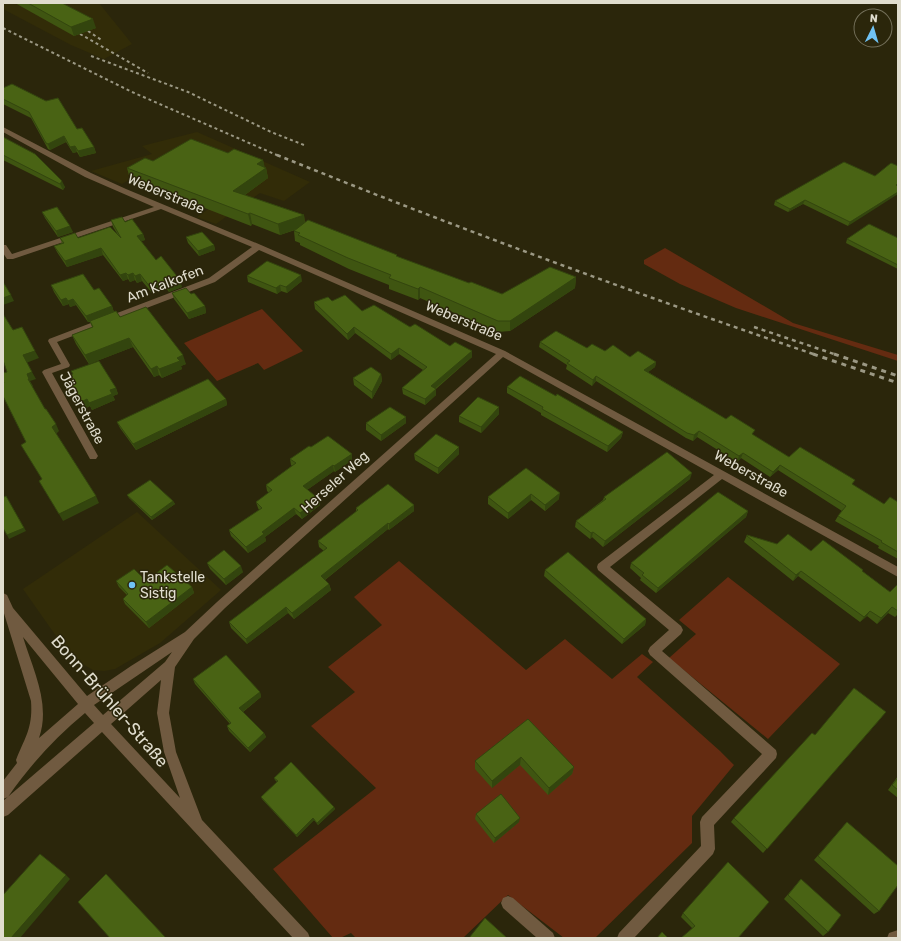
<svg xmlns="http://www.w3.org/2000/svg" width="901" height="941" font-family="Rubik,sans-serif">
<rect width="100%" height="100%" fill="#2b260b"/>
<g fill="#322c08">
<polygon points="3,3 99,3 132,44 104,59 71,45 3,9"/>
<polygon points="197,132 213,139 310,182 284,201 260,193 216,224 197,217 231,193 157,163 122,184 91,171 152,154 142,146"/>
<polygon points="137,512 221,590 160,643 115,669 104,671 93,670 79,662 63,646 23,589"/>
</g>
<g fill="#642b11">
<polygon points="665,248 793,323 898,355 898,361 736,308 680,284 644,264 644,260"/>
<polygon points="262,309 303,351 264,370 258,363 217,381 184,343"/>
<polygon points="399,561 526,670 565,639 612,679 642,654 653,662 637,677 720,751 734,765 692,816 692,843 595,938 564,938 508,895 463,938 356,938 351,933 340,938 333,938 273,869 376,788 311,726 355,692 328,667 382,625 354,597"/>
<polygon points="728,577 840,664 768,739 669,658 696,634 679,620"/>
</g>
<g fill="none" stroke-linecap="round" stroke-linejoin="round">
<g fill="#705a40" fill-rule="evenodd">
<path d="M3 127 91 173 126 189 261 245 505 351 898 567V577L722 479 610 567 681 626 683 630 681 634 662 651 776 750 777 754 776 758 714 825 715 849 713 854 634 938H617L619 933 701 846 700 822 702 817 762 754 650 655 648 651 650 647 669 630 598 570 597 567 598 564 714 475 503 357 225 608 194 639 175 667 169 713 176 752 202 820 308 933 310 938H293L102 732 8 815 3 817V801L94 723 85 713C55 738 30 765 8 797L3 799V781L17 763 16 760C25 737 33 728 31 701L3 610V593L7 595 13 608 87 696 131 666 185 632 217 602 496 354 259 250 215 282 57 342 70 365 69 367 52 373 98 456 96 459H90L42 372 44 370 61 364 48 341 49 339 209 278 252 247 161 209 13 259H7L3 253V245H6L12 254 154 207 85 177 3 132ZM23 637 78 704 39 738C51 704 33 670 23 637ZM172 652 165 662 103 715 94 705ZM161 680 157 713 164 752 180 798 111 724Z"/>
<polygon points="508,896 513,898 553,933 555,938 537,938 503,908 501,903 503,898"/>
<polygon points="898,930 898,938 887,938 889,933"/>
</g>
<g stroke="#9b9884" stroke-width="2" stroke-dasharray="3 3" stroke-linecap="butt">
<polyline points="3,28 132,92 279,156"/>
<polyline points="88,31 103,41"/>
<polyline points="80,34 148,73"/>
<polyline points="91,56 188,92 271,132 304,145"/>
</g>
<g stroke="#9b9884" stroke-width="2.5" stroke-dasharray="4 4" stroke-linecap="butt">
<path d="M277 155C454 227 634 293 816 355"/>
<polyline points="754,327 837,355"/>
</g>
<g stroke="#9b9884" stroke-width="3" stroke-dasharray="5 5" stroke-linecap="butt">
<polyline points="813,354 898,383"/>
<polyline points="834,354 898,376"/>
</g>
</g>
<g fill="#3f5511">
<polygon points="15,3 62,3 96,28 74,36"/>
<polygon points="3,88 77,129 94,147 96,153 80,157 77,152 73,153 66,142 50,150 48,149 31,118 3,104"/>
<polygon points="3,137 65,187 63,190 3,160"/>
<polygon points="228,153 263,160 264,167 266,168 268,178 245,195 304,215 305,223 397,255 397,257 469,283 502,294 576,277 575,288 510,331 498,332 420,298 418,300 389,289 389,285 349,269 300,245 300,243 295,241 294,231 295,230 280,235 252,224 251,226 130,179 127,168 153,161"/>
<polygon points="875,176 848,226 803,204 788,212 774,205 775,201"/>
<polygon points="42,212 73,232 58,237 45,218"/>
<polygon points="111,220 125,222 143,234 145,240 141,241 156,260 182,287 169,292 166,288 152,293 142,281 137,283 135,280 130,282 128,279 123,281 103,255 67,267 57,252 54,246 62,243 60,238 78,238 118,235 113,227"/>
<polygon points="186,237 214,245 215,250 199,256 188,243"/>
<polygon points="898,238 898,269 846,243 847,239"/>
<polygon points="247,276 302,281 287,293 281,291 277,294 248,282"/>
<polygon points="51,285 94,290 112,306 114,312 186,364 181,366 182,369 162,378 159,375 154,377 133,347 89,364 76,344 72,335 92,327 90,322 88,322 76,305 70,307 69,304 63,306 54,292"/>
<polygon points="172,293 191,294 205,306 206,313 189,319 174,299"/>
<polygon points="332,301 410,327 472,357 436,389 436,395 425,405 403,394 402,388 423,370 399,354 391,360 355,333 348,340 315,309 314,302"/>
<polygon points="540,342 587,348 656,362 655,367 648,372 726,419 753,435 789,457 853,485 884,504 898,502 898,559 878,548 879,546 835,521 838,516 842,511 778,470 770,477 741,458 737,462 697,437 693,441 686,438 596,381 592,386 566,369 567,365 539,347"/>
<polygon points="381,374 382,381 372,399 354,385 353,378"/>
<polygon points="69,375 116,388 118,394 113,396 115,400 92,410 90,406 84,409 73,392 71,385 73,384"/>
<polygon points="507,387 556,396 623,432 621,438 607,452 541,415 541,413 507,393"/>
<polygon points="226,399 227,405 136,450 120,428 117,422"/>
<polygon points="499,414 481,433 459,422 459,416"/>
<polygon points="366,423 406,423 381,441 366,430"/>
<polygon points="311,447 352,460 335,472 334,471 307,490 319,499 320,505 302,519 296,514 265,537 266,541 248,553 231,536 229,530 259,510 258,508 256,502 269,493 267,491 266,485 292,466 291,465 290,459"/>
<polygon points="459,447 459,454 438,474 415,460 414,454"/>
<polygon points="526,468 559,499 545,511 531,500 508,519 488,504 488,497"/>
<polygon points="690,479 603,547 592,537 590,539 575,527 576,521 603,500 604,497"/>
<polygon points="127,495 173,501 175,504 152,520 129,498"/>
<polygon points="414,505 414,511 389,530 388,529 325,580 329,584 331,590 294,619 288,613 247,644 231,628 229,622 324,551 319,547 318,541 356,512 356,508"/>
<polygon points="748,511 746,517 656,593 640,580 641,578 630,568 631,563"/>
<polygon points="747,535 777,544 811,551 862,571 890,592 898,584 898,614 895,617 888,613 877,624 867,616 860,622 798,576 793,581 744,542"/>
<polygon points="207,563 243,572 226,585 210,569"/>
<polygon points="545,570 646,619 645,625 622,644 544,576"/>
<polygon points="116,581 146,581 192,587 194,593 149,628 125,604 123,599 127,595 119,587"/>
<polygon points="193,679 260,692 261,697 243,712 264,733 266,737 250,752 229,731 227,726 230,724 195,684"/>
<polygon points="882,717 763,853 731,822 734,818 815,735"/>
<polygon points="528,719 574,767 572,774 548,795 520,765 492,788 475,769 475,761"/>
<polygon points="898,776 898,798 888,790"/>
<polygon points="274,778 334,807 335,809 318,825 314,820 297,837 262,799 261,797 277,782 275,780"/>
<polygon points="476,814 519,822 494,843 475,819"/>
<polygon points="847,822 879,911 874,914 814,860"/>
<polygon points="801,879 828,932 823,936 784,899"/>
<polygon points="683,913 738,938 692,928 681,917"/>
</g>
<g fill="#33450e">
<polygon points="93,19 96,28 74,36 71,27"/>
<polygon points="64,136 66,142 50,150 48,144"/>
<polygon points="75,146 77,152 73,153 70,147"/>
<polygon points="94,147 96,153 80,157 78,151"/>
<polygon points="263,160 265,168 266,168 268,178 235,202 233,191 257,164"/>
<polygon points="62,181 65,187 63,190 60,184"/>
<polygon points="898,192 898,194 848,226 850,222"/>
<polygon points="805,200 803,204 788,212 790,209"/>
<polygon points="250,213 252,224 251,226 248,214"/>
<polygon points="304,215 305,226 280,235 278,224"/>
<polygon points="70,226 73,232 58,237 56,231"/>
<polygon points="143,234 145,240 139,242 137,236"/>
<polygon points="214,245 215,250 199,256 198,251"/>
<polygon points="101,248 103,255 67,267 65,261"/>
<polygon points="126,273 128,279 123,281 120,275"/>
<polygon points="133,273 135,280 130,282 128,275"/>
<polygon points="140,274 142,281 137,283 135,276"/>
<polygon points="301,275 302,281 287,293 286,287"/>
<polygon points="576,277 575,288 510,331 510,321"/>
<polygon points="180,280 182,287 169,292 167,285"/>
<polygon points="164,282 166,288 152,293 150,287"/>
<polygon points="280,285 281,291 277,294 276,288"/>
<polygon points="420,287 420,298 418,300 418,289"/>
<polygon points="11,295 14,301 3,305 3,298"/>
<polygon points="66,298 69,304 63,306 61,300"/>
<polygon points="73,299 76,305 70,307 68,301"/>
<polygon points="112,306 114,313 88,322 86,316"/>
<polygon points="205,306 206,313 189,319 187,313"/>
<polygon points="354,327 355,333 348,340 347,334"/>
<polygon points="129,338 133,347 89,364 85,355"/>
<polygon points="399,348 399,354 391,360 391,354"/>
<polygon points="35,351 39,358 26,363 23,355"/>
<polygon points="472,351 472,357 431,392 431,386"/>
<polygon points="183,355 186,364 181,366 182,369 162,378 159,369 177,358"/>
<polygon points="656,362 655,367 643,376 644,370"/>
<polygon points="157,366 159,375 154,377 151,369"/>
<polygon points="32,372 36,379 30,381 33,386 31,386 28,379 27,374"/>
<polygon points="381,374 382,381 372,399 372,392"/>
<polygon points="596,376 596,381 592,386 593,380"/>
<polygon points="116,388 118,394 113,396 115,400 92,410 89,403 110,390"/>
<polygon points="436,389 436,395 425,405 425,399"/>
<polygon points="87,399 90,406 84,409 81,402"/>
<polygon points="226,399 227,405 136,450 133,444"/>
<polygon points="499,407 499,414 481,433 481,427"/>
<polygon points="406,417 406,423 381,441 381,435"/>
<polygon points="56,424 59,431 56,434 52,427"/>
<polygon points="699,431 697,437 693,441 694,435"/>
<polygon points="623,432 621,438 607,452 608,446"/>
<polygon points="459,447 459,454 438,474 438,468"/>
<polygon points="743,453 741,458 737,462 739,456"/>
<polygon points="352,454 352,460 335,472 334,466"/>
<polygon points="333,465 334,471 304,492 303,486"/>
<polygon points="780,465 778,470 770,477 773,472"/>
<polygon points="692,473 690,479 603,547 605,541"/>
<polygon points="560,493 559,499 545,511 545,505"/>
<polygon points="531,494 531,500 508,519 508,513"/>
<polygon points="6,496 26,531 9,539 7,535"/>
<polygon points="96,496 99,503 63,521 59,514"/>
<polygon points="319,499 320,505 302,519 300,513"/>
<polygon points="173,501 175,504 152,520 151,517"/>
<polygon points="414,505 414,511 389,530 389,524"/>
<polygon points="294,508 296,514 265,537 266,541 248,553 246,547 262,532"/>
<polygon points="748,511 746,517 656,593 658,588"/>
<polygon points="388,523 388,529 322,582 321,576"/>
<polygon points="593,532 592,537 590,539 591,533"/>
<polygon points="241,566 243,572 226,585 224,579"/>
<polygon points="801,571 798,576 793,581 796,575"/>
<polygon points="329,584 331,590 294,619 292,613"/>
<polygon points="192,587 194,593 149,628 146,622"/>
<polygon points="286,607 288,613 247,644 246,639"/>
<polygon points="892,607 888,613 877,624 881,618"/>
<polygon points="870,611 867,616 860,622 864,617"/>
<polygon points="646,619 645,625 622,644 624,639"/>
<polygon points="260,692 261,697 241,713 239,708"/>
<polygon points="264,733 266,737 250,752 248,748"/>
<polygon points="521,757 520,765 492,788 492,781"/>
<polygon points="574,767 572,774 548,795 549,788"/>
<polygon points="334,807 335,809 318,825 317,823"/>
<polygon points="313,818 314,820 297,837 296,835"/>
<polygon points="520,818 519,822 494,843 495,838"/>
<polygon points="66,875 70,879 20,938 11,938"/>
</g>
<g fill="#496314" stroke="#33450e">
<polygon points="28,3 62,3 93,19 71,27"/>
<polygon points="12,84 46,101 58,98 77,129 82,128 94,147 78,151 75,146 70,147 64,136 48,144 46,143 29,112 3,99 3,88"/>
<polygon points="3,137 35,154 62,181 60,184 3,155"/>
<polygon points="191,139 228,153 234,149 263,160 257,164 266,168 233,191 304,215 278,224 250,213 248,214 127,168 145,158 153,161"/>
<polygon points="844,162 875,176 891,163 898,166 898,184 896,185 898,186 898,192 850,222 805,200 790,209 775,201"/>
<polygon points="57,207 70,226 56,231 42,212"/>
<polygon points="122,217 125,222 132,219 143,234 137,236 156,260 161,256 180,280 167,285 164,282 150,287 140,274 135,276 133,273 128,275 126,273 120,275 101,248 65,261 54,246 64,243 60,238 75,233 78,238 110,227 121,238 111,220"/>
<polygon points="308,220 397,255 396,256 469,283 471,282 502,294 550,267 576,277 510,321 498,321 420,287 418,289 389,278 391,275 348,258 298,235 300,233 294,231"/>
<polygon points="869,224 898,238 898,265 847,239"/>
<polygon points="202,232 214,245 198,251 186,237"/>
<polygon points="267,261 301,275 286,287 280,285 276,288 247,276"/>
<polygon points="83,274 94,290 99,288 112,306 86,316 73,299 68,301 66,298 61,300 51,285"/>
<polygon points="3,282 11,295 3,298"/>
<polygon points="186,288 191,294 194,293 205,306 187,313 172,293"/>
<polygon points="345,295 362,311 374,305 410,327 415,324 450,346 455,342 472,351 431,386 436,389 425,399 402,388 427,367 399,348 391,354 354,327 347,334 314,302 328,297 332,301"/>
<polygon points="146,307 183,355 177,358 180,361 159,369 157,366 151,369 129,338 85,355 72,335 93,327 90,321 116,311 120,317"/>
<polygon points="3,314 13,330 22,327 35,351 23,355 32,372 27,374 29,379 28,379 45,409 46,409 56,424 52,427 96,496 59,514 39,481 42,479 21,445 26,442 3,396 3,384 4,383 3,381 3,373 7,372 3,360"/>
<polygon points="556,331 587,348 592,344 605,351 613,345 630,357 638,351 656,362 644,370 726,419 731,415 755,430 752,434 789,457 800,447 855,480 852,484 884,504 890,497 898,502 898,552 881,542 882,541 838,516 846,506 780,465 773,472 743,453 739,456 699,431 694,435 687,433 596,376 593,380 567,363 570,361 540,342"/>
<polygon points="99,361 116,388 110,390 112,394 89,403 87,399 81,402 71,385 74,384 69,375 73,374 71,371"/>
<polygon points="371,367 381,374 372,392 353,378"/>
<polygon points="520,376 556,396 557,394 623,432 608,446 542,409 543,407 507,387"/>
<polygon points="208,379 226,399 133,444 117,422"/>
<polygon points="478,397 499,407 481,427 459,416"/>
<polygon points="390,407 406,417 381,435 366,423"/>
<polygon points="436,434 459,447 438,468 414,454"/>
<polygon points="328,436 352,454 334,466 333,465 303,486 319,499 300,513 294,508 262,532 264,534 246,547 229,530 262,508 256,502 272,490 266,485 296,463 290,459 309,446 311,447"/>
<polygon points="667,452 692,473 605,541 593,532 591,533 576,521 606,499 604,497"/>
<polygon points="526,468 560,493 545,505 531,494 508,513 488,497"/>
<polygon points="150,480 173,501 151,517 127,495"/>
<polygon points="388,484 414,505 389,524 388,523 321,576 329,584 292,613 286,607 246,639 229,622 327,548 318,541 358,510 356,508"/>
<polygon points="718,492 748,511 658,588 642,575 644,573 631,563"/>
<polygon points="3,495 4,497 6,496 24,528 7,535 3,528"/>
<polygon points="788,534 811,551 823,540 863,570 862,571 890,592 898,584 898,611 892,607 881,618 870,611 864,617 801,571 796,575 747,536 747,535 777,544"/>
<polygon points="224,550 241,566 224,579 207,563"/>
<polygon points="568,552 646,619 624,639 545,570"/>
<polygon points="167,565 192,587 146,622 123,599 128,594 116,581 134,569 146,581"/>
<polygon points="226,655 260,692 239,708 264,733 248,748 227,726 231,723 193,679"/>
<polygon points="854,688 886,712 767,849 734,818 812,733 815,735"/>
<polygon points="528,719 574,767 549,788 521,757 492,781 475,761"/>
<polygon points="291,762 334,807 317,823 313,818 296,835 261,797 278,781 274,778"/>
<polygon points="898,778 898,790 892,785"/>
<polygon points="501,794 520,818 495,838 476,814"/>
<polygon points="847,822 898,866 898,885 879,911 818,856"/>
<polygon points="40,854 66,875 11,938 3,938 3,895"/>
<polygon points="728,862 769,902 738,938 681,938 695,926 683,913"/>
<polygon points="106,874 166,938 110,938 78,902"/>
<polygon points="801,879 841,915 828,932 788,895"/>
<polygon points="485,918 507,938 469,938"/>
<polygon points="662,932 668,938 657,938"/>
</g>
<circle fill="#70c2f4" stroke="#2b260b" stroke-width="1.5" cx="132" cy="585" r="4"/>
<g text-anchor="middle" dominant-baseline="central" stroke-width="3" stroke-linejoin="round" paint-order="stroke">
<g font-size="14" fill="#e0ddce" stroke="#2b260b">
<text transform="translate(166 194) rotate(23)">Weberstraße</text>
<text transform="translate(165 284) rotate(-21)">Am Kalkofen</text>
<text transform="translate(464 321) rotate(23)">Weberstraße</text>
<text transform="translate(82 408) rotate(62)">Jägerstraße</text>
<text transform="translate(751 474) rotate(29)">Weberstraße</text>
<text transform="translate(335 482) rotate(-42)">Herseler Weg</text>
</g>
<g font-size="14" fill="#e0ddce" stroke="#2b260b" text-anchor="start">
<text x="140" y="577">Tankstelle<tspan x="140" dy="16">Sistig</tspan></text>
</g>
<g font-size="17" fill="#e0ddce" stroke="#2b260b">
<text transform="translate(110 701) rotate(49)">Bonn-Brühler-Straße</text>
</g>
</g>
<rect width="901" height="941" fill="none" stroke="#e0ddce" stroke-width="8"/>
<g transform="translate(873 28) rotate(5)"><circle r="19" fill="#2b260b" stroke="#736f59"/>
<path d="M0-3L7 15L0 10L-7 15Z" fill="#70c2f4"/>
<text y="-6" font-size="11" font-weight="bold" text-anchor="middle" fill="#e0ddce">N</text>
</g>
</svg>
